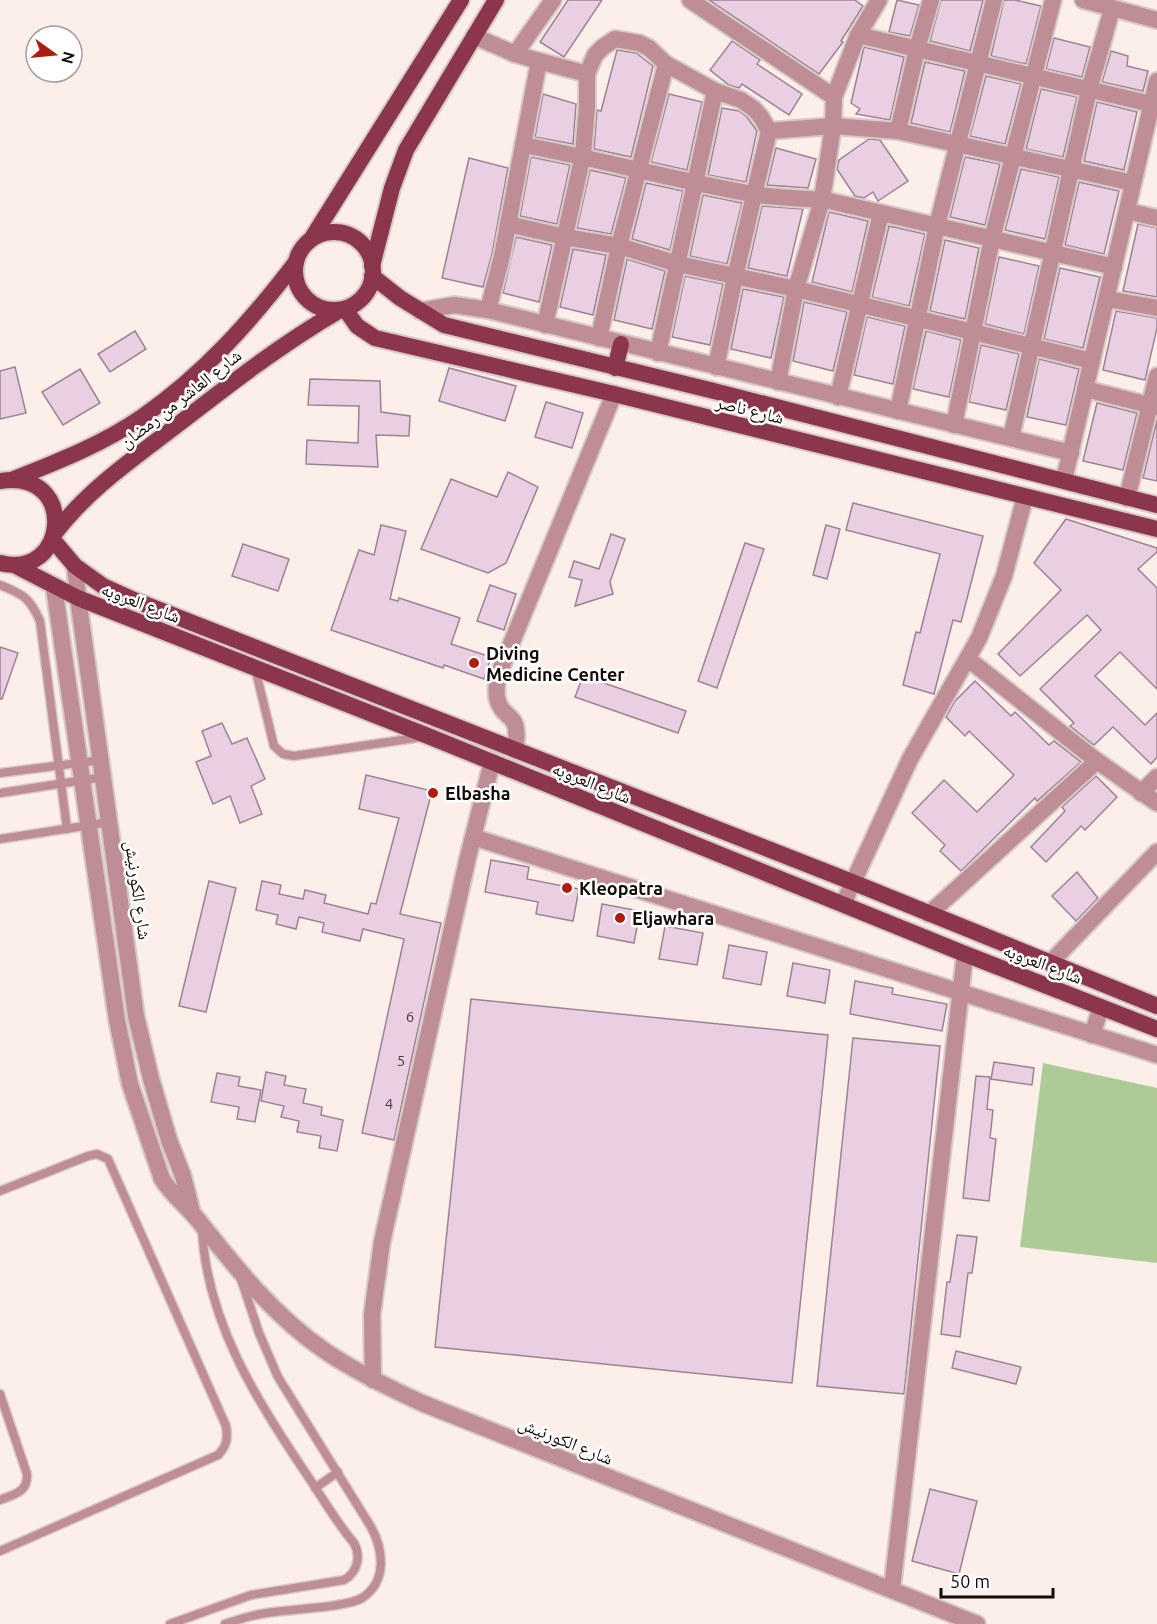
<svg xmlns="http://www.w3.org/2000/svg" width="1157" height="1624" font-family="Ubuntu,'Noto Naskh Arabic',sans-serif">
<rect width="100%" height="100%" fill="#fcefea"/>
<polygon fill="#aeca97" points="1043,1063 1157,1088 1157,1263 1020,1247"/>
<g fill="#eacfe2" stroke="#9c8394" stroke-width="1.5">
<polygon points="568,0 602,0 564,57 540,42"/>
<polygon points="709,0 855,0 863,6 841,41 843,42 819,74"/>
<polygon points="897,0 919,5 910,36 889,32"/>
<polygon points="941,0 983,0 970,51 930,41"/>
<polygon points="1004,0 1015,0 1041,6 1026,64 991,56"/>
<polygon points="1054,38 1090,47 1082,77 1046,69"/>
<polygon points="732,41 760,60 757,64 802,94 789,115 742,84 739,88 729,85 710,70"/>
<polygon points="864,47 904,57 890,120 856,114 860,109 851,103"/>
<polygon points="617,50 636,53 653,66 631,157 594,149 597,110 601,111"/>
<polygon points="1111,51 1128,56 1127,66 1148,71 1143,91 1102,82"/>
<polygon points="925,62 965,71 950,132 911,123"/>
<polygon points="986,76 1021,84 1005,144 970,136"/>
<polygon points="1041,89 1077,97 1063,157 1026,149"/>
<polygon points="543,94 576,104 573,144 535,137"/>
<polygon points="669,94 702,102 687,170 651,162"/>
<polygon points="1097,102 1137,112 1124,170 1084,161"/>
<polygon points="722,108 739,111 747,117 757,131 746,182 708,175"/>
<polygon points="869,139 880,140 908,181 878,201 873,192 864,198 855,196 837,169 839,160"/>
<polygon points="776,148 816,159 808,188 767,185"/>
<polygon points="531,157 570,165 557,224 520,216"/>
<polygon points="965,157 1000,164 985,225 950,217"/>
<polygon points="469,158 508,168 492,254 483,287 442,278"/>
<polygon points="1021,169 1059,177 1045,239 1005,230"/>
<polygon points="590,170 626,178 611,234 577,228"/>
<polygon points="1079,182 1119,191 1104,254 1065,245"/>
<polygon points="646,183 683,191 670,250 632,239"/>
<polygon points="703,195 742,203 727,264 690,256"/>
<polygon points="762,206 803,209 787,276 748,268"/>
<polygon points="829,212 868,221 852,292 812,282"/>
<polygon points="1138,224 1157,228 1157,297 1123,291"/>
<polygon points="889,226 925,234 909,306 872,297"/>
<polygon points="516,237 552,245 539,302 503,293"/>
<polygon points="945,240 979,248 965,319 930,311"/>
<polygon points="573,249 606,255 593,315 560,307"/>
<polygon points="999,257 1039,266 1024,334 985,324"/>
<polygon points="627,259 665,271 652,329 614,320"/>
<polygon points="1060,268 1100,277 1083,348 1044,339"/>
<polygon points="685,276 723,284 710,345 672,337"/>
<polygon points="743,289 784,297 771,358 731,349"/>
<polygon points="804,302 847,312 833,371 793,361"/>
<polygon points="1116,311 1157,318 1157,328 1145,380 1103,370"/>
<polygon points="867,317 905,326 893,384 854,375"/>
<polygon points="135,331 146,349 110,372 98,354"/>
<polygon points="926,331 961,340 949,397 913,389"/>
<polygon points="981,345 1019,354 1006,410 969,402"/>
<polygon points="1039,359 1079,369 1066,425 1027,417"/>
<polygon points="15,367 26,413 0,419 0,371"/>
<polygon points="449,368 516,386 505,421 439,401"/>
<polygon points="80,369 100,403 63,425 42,392"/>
<polygon points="310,379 380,381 381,412 410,416 409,436 376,435 378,467 306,464 307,440 358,443 359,406 308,405"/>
<polygon points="546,402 583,413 572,448 535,437"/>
<polygon points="1097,403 1137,413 1123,470 1083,461"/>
<polygon points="1157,420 1157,481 1143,478"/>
<polygon points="508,472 538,487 506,563 488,573 421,549 451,479 497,497"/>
<polygon points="853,503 983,536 961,622 953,620 934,694 903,685 916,632 920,633 940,554 846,530"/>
<polygon points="1066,519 1157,548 1157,552 1138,569 1157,588 1157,689 1120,652 1095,676 1145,725 1157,713 1157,757 1151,764 1113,727 1094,745 1070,726 1074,723 1040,689 1101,630 1087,615 1020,676 998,654 1061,590 1034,563"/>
<polygon points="381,525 406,531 390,599 398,601 399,598 460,618 451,644 491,657 484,679 444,665 443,668 331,630 359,550 374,555"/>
<polygon points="826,525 840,529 827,579 813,575"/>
<polygon points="611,534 625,539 610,582 613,594 575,606 582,580 569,577 574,561 599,569"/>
<polygon points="745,543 764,549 717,688 698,681"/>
<polygon points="243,544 289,559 278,591 232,576"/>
<polygon points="490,585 516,594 504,630 477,621"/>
<polygon points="0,647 18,653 2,699 0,699"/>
<polygon points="583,676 686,711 678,733 575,697"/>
<polygon points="975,681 1011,716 1015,712 1049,745 1054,741 1081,762 1037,801 1035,798 961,871 940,851 945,845 912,813 944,780 977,812 1014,775 969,731 965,736 946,717 955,701"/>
<polygon points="222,723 232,744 247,738 265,779 251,786 262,814 240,823 230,796 213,804 196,762 211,756 202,731"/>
<polygon points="366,775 432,791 400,914 441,923 394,1140 362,1133 404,939 363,929 360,941 322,932 324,923 299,917 296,929 276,924 278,915 256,910 262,881 281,885 279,894 303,899 305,890 326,895 324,903 368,914 371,903 376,904 399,818 359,809"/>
<polygon points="1096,776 1117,797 1085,830 1081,826 1046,862 1031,847 1065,811 1062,807"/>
<polygon points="491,860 529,867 527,879 579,889 573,921 536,914 538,902 485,892"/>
<polygon points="1077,872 1098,898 1076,921 1052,896"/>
<polygon points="209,881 236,888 206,1012 179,1006"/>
<polygon points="602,904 640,911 634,943 597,936"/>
<polygon points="665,926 703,933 697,965 659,959"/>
<polygon points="729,945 767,952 761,985 723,978"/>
<polygon points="793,963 830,970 825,1003 787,996"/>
<polygon points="855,981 893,988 892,994 947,1004 942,1031 850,1014"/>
<polygon points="471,999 828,1035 792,1383 435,1347"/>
<polygon points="853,1038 940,1046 904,1394 817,1386"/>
<polygon points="994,1062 1034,1068 1032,1085 991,1079"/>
<polygon points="266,1072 286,1076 284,1085 306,1089 303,1103 322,1107 321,1115 343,1120 337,1151 319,1148 321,1136 297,1132 299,1121 281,1117 284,1106 261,1101"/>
<polygon points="217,1073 240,1077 238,1086 261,1090 255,1122 237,1119 239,1107 211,1102"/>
<polygon points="976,1076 990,1077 987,1109 993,1110 990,1138 996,1139 989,1201 963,1198"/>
<polygon points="957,1235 977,1237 972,1273 968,1273 960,1337 941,1334 947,1282 950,1282"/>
<polygon points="956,1351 1021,1367 1016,1384 952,1368"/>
<polygon points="930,1489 977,1501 959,1574 912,1561"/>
</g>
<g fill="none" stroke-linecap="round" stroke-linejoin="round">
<defs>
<g id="service">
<path d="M0 585C23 594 30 598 40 621L67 829"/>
<polyline points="255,668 274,746 283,754 294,756 422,737"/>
<polyline points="0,773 102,760"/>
<polyline points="0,793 104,777"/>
<polyline points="0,839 110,822"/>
<path d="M0 1191 88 1156 97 1154 108 1159 226 1426C228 1438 227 1446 218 1455L0 1551"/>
<path d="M0 1394 27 1474C28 1492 15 1494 0 1500"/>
<polyline points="315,1488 338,1472"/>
<path d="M170 1624 251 1595 344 1580C358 1572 361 1556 354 1543 336 1522 322 1497 307 1475 256 1400 206 1320 202 1228"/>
<path d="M225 1624C237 1620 249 1616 261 1614 284 1609 346 1608 362 1598 388 1581 383 1549 371 1527L278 1377 259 1333 241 1279"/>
</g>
<g id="minor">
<polyline points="690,0 834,97"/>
<polyline points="1083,0 1157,20"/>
<polyline points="858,35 1151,104"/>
<polyline points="474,36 515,54 539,61 502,256 488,310"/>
<polyline points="515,54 553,0"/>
<polyline points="539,61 587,74"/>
<polyline points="898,131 917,49 931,0"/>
<path d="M523 145C600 159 676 181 753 194 775 198 799 198 822 200"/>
<polyline points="821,199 1114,267"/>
<polyline points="1127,211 1157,218"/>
<polyline points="508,224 565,237 619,246 678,264 796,289 1092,361"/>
<polyline points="1107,299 1157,308"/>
<polyline points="420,311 454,305 488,310 1071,453"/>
<polyline points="545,325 583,155 587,107 587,74 595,55 603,47 615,39 639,43 649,48 666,64 715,91 741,100 754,109 761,117 769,131"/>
<polyline points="599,338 619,246 666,64"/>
<polyline points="658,353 715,91"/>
<polyline points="716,367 735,277 769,131 833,126 898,131 1133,183"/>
<polyline points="778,382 796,289 822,200 833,126 834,97 858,35 879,0"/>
<polyline points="1085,389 1157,407"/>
<polyline points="838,397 881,213"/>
<polyline points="898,411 937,226 994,0"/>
<polyline points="954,425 992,239 1053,0"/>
<polyline points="1011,438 1089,90 1112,9"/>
<polyline points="1064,480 1157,81"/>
<polyline points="1127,498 1157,376"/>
<polyline points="75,566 78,598 136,1016 151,1079 169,1140 183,1176 192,1212"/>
<path d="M54 587 117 1020 130 1084 162 1179C172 1195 186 1205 198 1220 236 1268 274 1316 325 1351 356 1372 389 1388 422 1403L977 1624"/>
<polyline points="968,659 1097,761 1157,803"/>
<path d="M515 750C522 709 503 723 497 698 496 692 497 684 497 678L614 394"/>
<polyline points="1141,793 1157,777"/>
<polyline points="473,837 1157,1055"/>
<polyline points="843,904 910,759 979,638 1004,576 1025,497"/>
<polyline points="929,914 1097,761"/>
<polyline points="1050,963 1157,852"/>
<polyline points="1092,1035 1101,1007"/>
<polyline points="373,1380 372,1315 382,1242 468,857 492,762"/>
<polyline points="892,1589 965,954"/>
</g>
<g id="primary">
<circle cx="334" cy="271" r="39"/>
<polyline points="312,238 461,0"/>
<polyline points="372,266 392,188 406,150 496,0"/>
<polyline points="372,276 400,298 444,325 710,390 1157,505"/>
<polyline points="345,309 357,326 375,338 614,394 1157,529"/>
<polyline points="615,368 621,344"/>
<path d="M14 479C57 462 103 444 142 417 203 375 251 321 296 262"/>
<path d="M0 481C78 468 69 581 0 563"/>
<path d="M55 533C87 491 130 461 172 429 226 387 280 345 340 310"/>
<polyline points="53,540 75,566 103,586 134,600 852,882 1157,1006"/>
<polyline points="16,566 78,598 428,736 965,954 1157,1029"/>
</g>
</defs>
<use href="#service" stroke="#d7cac6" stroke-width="11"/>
<use href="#minor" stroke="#d7cac6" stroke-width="20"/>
<use href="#primary" stroke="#d7cac6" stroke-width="20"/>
<use href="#service" stroke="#bf8d96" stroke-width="8"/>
<use href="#minor" stroke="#bf8d96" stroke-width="16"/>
<use href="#primary" stroke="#8b364c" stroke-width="16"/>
</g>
<g fill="#ad1e0f" stroke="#fff" stroke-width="2">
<circle cx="474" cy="663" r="6"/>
<circle cx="433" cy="793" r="6"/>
<circle cx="567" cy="888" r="6"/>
<circle cx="620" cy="918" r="6"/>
</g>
<g text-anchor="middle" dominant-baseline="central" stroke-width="5" stroke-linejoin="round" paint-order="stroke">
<g font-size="15" fill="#4a3b3e">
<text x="410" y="1016">6</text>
<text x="401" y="1060">5</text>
<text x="389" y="1103">4</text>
</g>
<g font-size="18" fill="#140a07" stroke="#fff">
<text transform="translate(180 398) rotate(-38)">شارع العاشر من رمضان</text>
<text transform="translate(750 409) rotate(14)">شارع ناصر</text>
<text transform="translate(141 602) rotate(21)">شارع العروبه</text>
<text transform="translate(592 782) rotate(22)">شارع العروبه</text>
<text transform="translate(139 890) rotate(82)">شارع الكورنيش</text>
<text transform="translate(1043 963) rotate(21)">شارع العروبه</text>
<text transform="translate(566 1440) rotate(22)">شارع الكورنيش</text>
</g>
<g font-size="18" font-weight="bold" fill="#140a07" stroke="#fff" text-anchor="start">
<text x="486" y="653">Diving<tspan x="486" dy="21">Medicine Center</tspan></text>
<text x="445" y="793">Elbasha</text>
<text x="579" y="888">Kleopatra</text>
<text x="632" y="918">Eljawhara</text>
</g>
</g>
<g transform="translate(54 54) rotate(105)"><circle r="28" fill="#ffffff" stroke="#a19d9c" stroke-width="1.5"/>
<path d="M0-4.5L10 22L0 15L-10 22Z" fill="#ad1e0f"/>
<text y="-9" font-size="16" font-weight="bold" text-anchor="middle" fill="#140a07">N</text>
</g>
<path d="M941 1588v9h112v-9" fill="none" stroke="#140a07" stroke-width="3"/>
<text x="950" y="1588" font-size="18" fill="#140a07" stroke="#ffffff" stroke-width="4.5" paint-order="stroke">50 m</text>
</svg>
